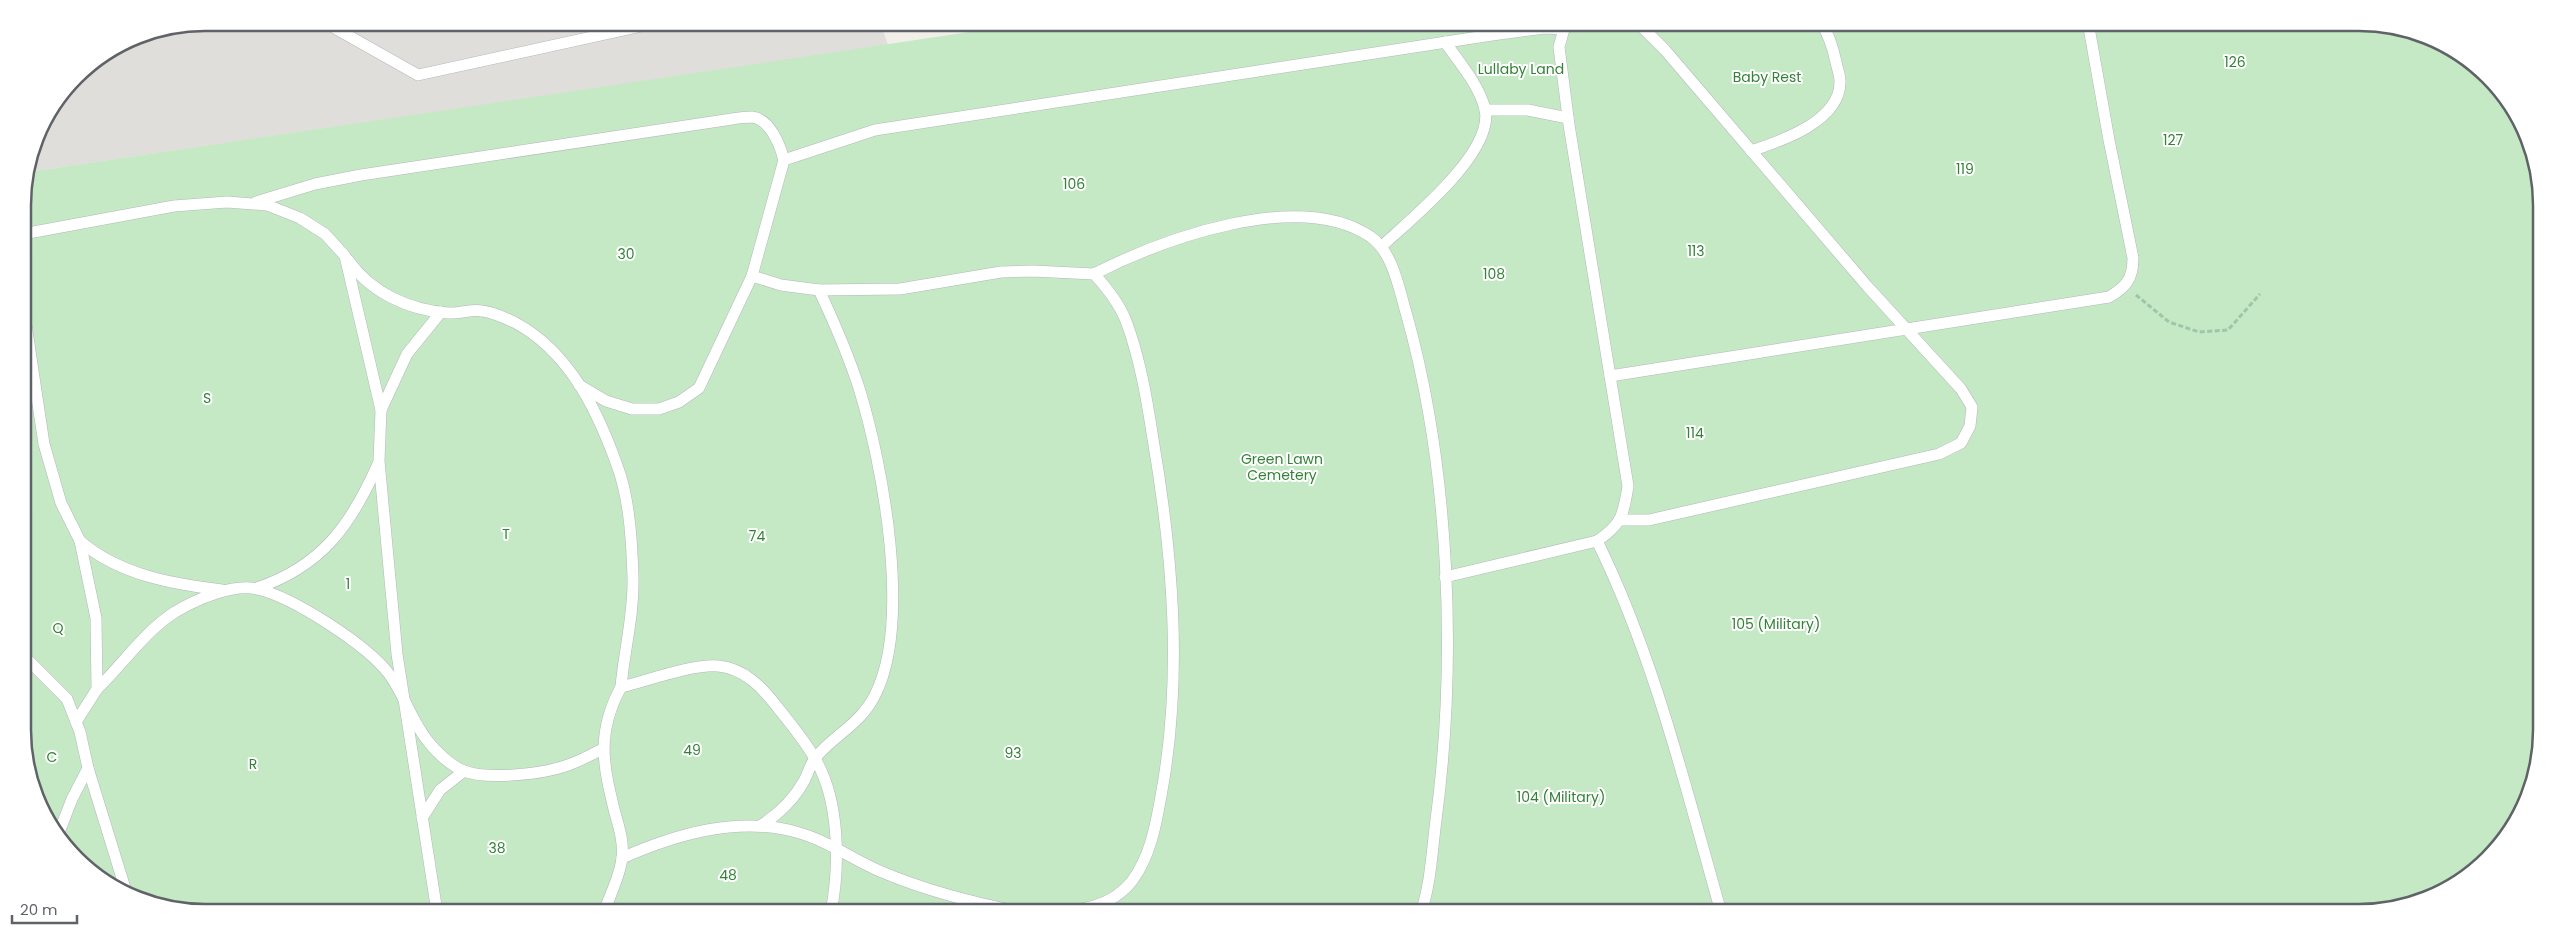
<svg xmlns="http://www.w3.org/2000/svg" width="2564" height="935" font-family="Poppins,sans-serif">
<rect width="100%" height="100%" fill="#f1efe8"/>
<polygon fill="#e0deda" points="880,22 888,45 29,172 42,124 85,68 136,36 206,23"/>
<polygon fill="#c5e8c5" points="1037,22 2358,22 2417,32 2460,53 2496,85 2527,135 2540,182 2541,729 2532,788 2510,831 2470,874 2417,903 2370,912 206,912 147,903 68,850 41,810 26,765 23,193 29,172"/>
<g fill="none" stroke-linecap="round" stroke-linejoin="round">
<defs>
<g id="lane">
<polyline points="324,22 418,75 660,22"/>
<polyline points="1642,27 1704,22"/>
<polyline points="1485,110 1528,110 1568,118"/>
<path d="M1751 151C1781 141 1841 121 1840 81 1840 75 1837 68 1836 62 1833 48 1829 35 1821 22"/>
<polyline points="784,160 875,130 1492,35 1545,28 1564,29"/>
<path d="M256 202 315 184 361 175 732 119C738 118 746 117 752 117 770 119 780 145 784 160L752 276 699 388 679 402 659 409H632L606 401 579 385"/>
<polyline points="23,234 174,206 227,202 267,205 300,218 325,234 345,256 381,410 379,461 397,654 437,912"/>
<path d="M1382 246C1411 219 1495 152 1485 109 1479 85 1459 62 1445 42"/>
<path d="M348 260C371 293 409 310 448 313 460 314 471 309 482 311 493 312 505 318 514 322 571 352 600 415 620 474 630 506 632 545 633 578 634 615 624 651 621 687"/>
<path d="M1094 274C1163 239 1300 188 1371 237 1394 254 1399 290 1407 316 1450 470 1457 662 1436 820 1432 850 1431 883 1421 912"/>
<polyline points="752,276 781,285 819,290"/>
<polyline points="24,311 44,444 61,503 80,541 96,618 97,689 76,722"/>
<path d="M1610 376 2109 297C2126 287 2133 279 2133 258L2109 140 2088 22"/>
<polyline points="381,410 407,354 441,312"/>
<polyline points="1619,520 1649,520 1939,454 1961,443 1970,426 1972,407 1961,389 1867,286 1665,50 1642,27 1629,22"/>
<path d="M80 541C119 575 173 584 222 590"/>
<path d="M1597 541C1654 656 1686 789 1721 912"/>
<path d="M1445 577 1597 541C1622 524 1623 516 1628 486L1569 125 1559 47 1564 29 1577 22"/>
<path d="M257 588C322 566 351 525 378 464"/>
<polyline points="25,657 67,699 80,732 88,768 125,888"/>
<path d="M97 689C122 665 145 631 175 612 195 600 233 583 257 589 293 597 367 645 389 674 404 694 411 720 427 740 435 751 451 766 464 771 487 780 542 774 565 766 578 762 590 755 603 749"/>
<polyline points="422,818 440,790 464,771"/>
<path d="M760 826C779 814 793 801 804 781 808 774 810 764 816 757 835 734 860 725 875 695 912 622 883 465 859 388 848 354 834 322 819 290L900 289 1001 272 1033 271 1094 274C1107 288 1119 303 1126 321 1140 358 1147 400 1153 439 1173 556 1183 679 1161 796 1156 825 1150 857 1132 881 1111 908 1078 911 1046 912"/>
<polyline points="58,835 72,799 88,768"/>
<path d="M622 858C676 834 738 816 796 832 827 840 853 860 882 872 927 891 974 903 1021 912"/>
<path d="M604 912C610 895 620 876 622 858 624 843 619 827 615 813 603 765 596 733 621 687 647 681 692 664 718 666 744 668 763 688 778 708 791 724 804 740 814 757 840 799 840 866 831 912"/>
</g>
</defs>
<use href="#lane" stroke="#b5b8bc" stroke-width="12"/>
<polyline stroke="#9cc7a9" stroke-width="3" stroke-dasharray="5 2.5" stroke-linecap="butt" points="2136,295 2169,322 2199,332 2228,330 2260,294"/>
<use href="#lane" stroke="#fff" stroke-width="11"/>
</g>
<g text-anchor="middle" dominant-baseline="central" stroke-width="4" stroke-linejoin="round" paint-order="stroke">
<g font-size="14" fill="#348238" stroke="#fff">
<text x="2235" y="62">126</text>
<text x="1521" y="69">Lullaby Land</text>
<text x="1767" y="77">Baby Rest</text>
<text x="2173" y="140">127</text>
<text x="1965" y="169">119</text>
<text x="1074" y="184">106</text>
<text x="1696" y="251">113</text>
<text x="626" y="254">30</text>
<text x="1494" y="274">108</text>
<text x="207" y="398">S</text>
<text x="1695" y="433">114</text>
<text x="1282" y="459">Green Lawn<tspan x="1282" dy="16">Cemetery</tspan></text>
<text x="506" y="534">T</text>
<text x="757" y="536">74</text>
<text x="348" y="584">1</text>
<text x="1776" y="624">105 (Military)</text>
<text x="58" y="628">Q</text>
<text x="692" y="750">49</text>
<text x="1013" y="753">93</text>
<text x="52" y="757">C</text>
<text x="253" y="764">R</text>
<text x="1561" y="797">104 (Military)</text>
<text x="497" y="848">38</text>
<text x="728" y="875">48</text>
</g>
</g>
<path d="M0 0H2564V935H0ZM205 31H2359A174 174 0 0 1 2533 205V730A174 174 0 0 1 2359 904H205A174 174 0 0 1 31 730V205A174 174 0 0 1 205 31Z" fill="#fff" fill-rule="evenodd"/>
<path fill="none" stroke="#5f6368" stroke-width="2.5" d="M205 31H2359A174 174 0 0 1 2533 205V730A174 174 0 0 1 2359 904H205A174 174 0 0 1 31 730V205A174 174 0 0 1 205 31Z"/>
<path d="M12 915v8h65v-8" fill="none" stroke="#5f6368" stroke-width="2.5"/>
<text x="20" y="915" font-size="15" fill="#5f6368" stroke="#ffffff" stroke-width="4" paint-order="stroke">20 m</text>
</svg>
